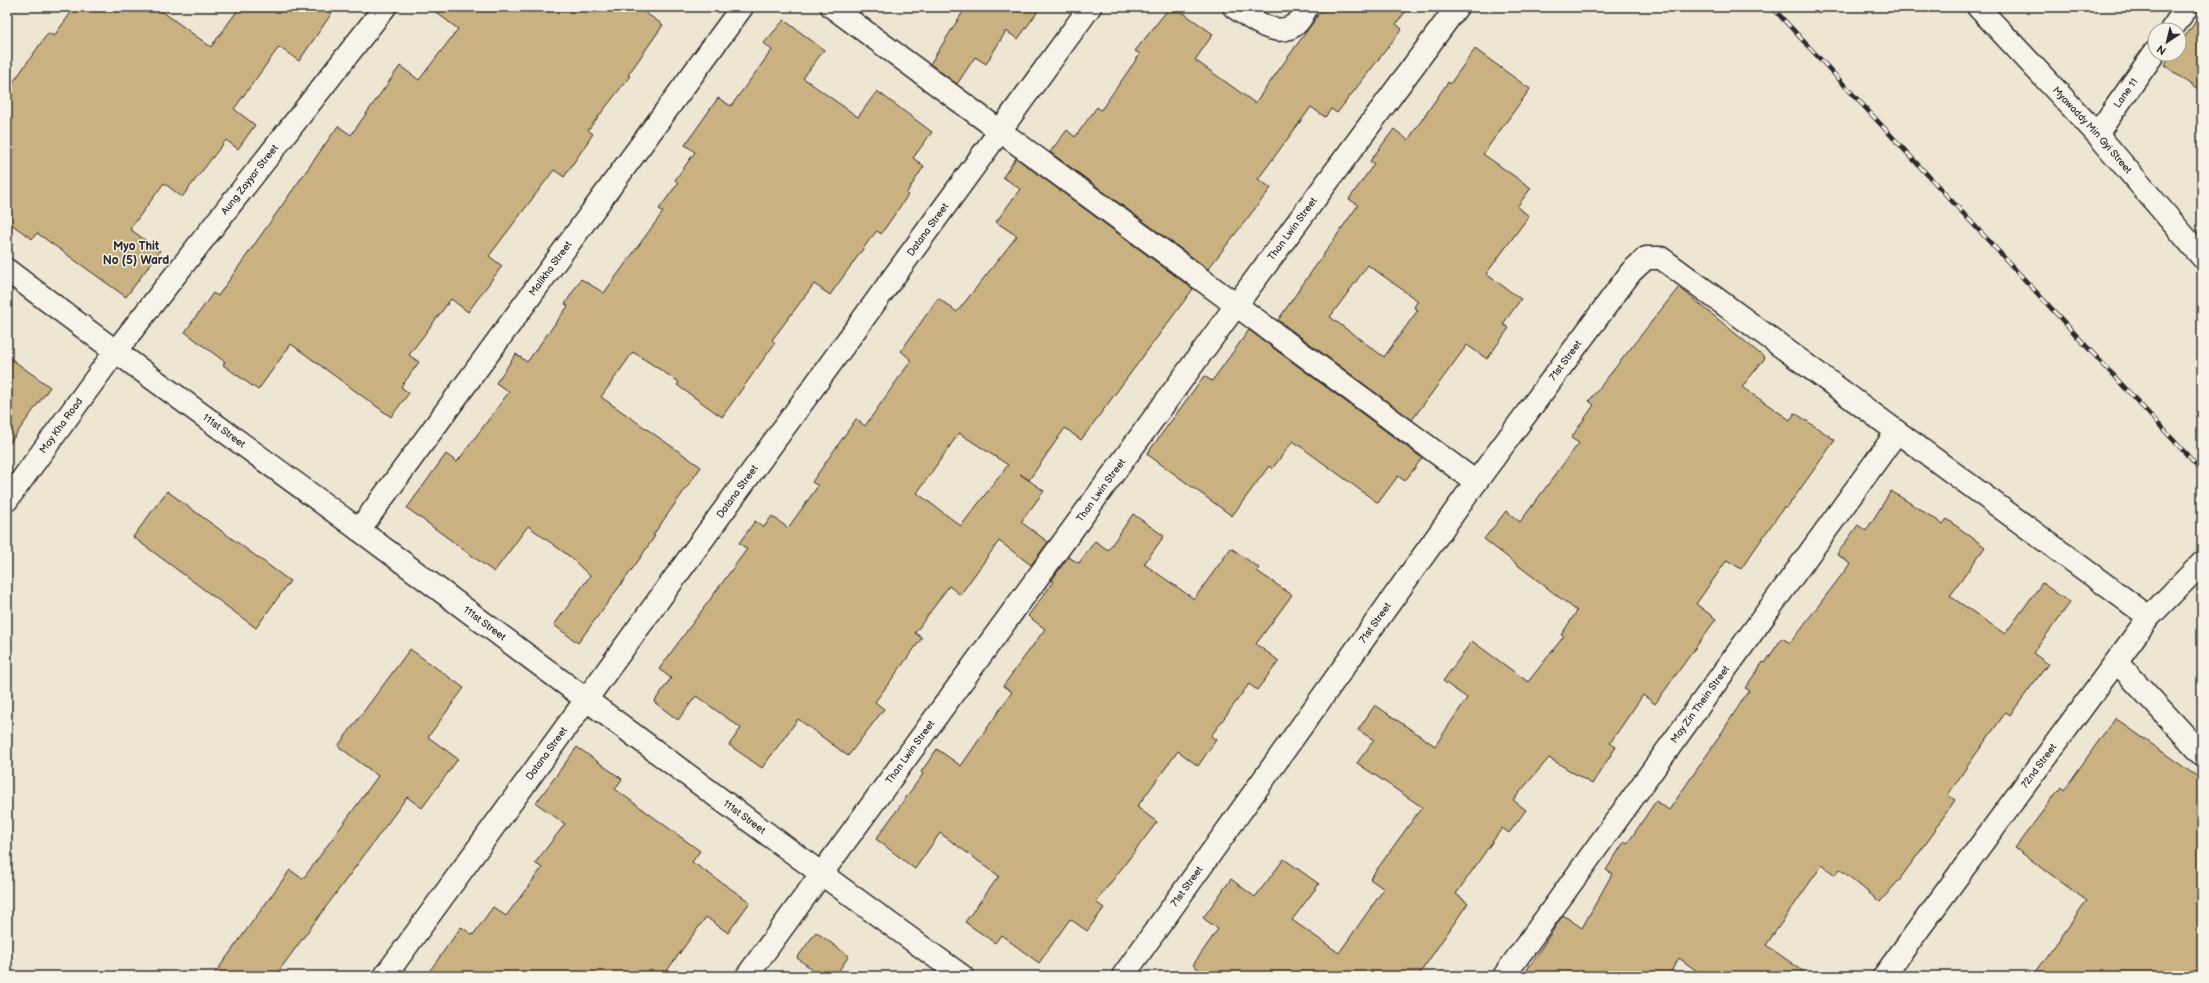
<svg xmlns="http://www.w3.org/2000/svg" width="2209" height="983" font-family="'Balsamiq Sans',sans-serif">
<rect width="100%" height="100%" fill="#eee6d3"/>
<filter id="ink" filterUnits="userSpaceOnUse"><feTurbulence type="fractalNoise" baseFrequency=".025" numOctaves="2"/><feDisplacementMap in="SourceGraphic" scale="8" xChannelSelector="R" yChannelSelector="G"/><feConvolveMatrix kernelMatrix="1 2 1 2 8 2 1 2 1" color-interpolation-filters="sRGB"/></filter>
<g filter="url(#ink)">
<g fill="#cab181" stroke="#2b2b2b" fill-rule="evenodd">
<polygon points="75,7 156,7 211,47 240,7 336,7 299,61 279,47 234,109 255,125 238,149 226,140 182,197 164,183 130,229 160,251 126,297 37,233 32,239 7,221 7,91 48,33 54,36"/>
<polygon points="429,7 637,7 663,25 628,75 630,76 588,130 593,134 564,177 554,170 489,256 502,266 468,312 451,299 409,355 419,362 401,387 409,393 391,417 291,344 258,390 223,365 225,362 185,332 213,293 218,296 338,126 351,135 400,66 419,80 458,29"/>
<polygon points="966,7 1041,7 1018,39 1006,31 986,64 975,57 957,84 930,64"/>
<polygon points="1170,7 1175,7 1213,34 1195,60 1255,103 1324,7 1409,7 1396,24 1402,29 1337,113 1331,109 1325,117 1311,107 1258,179 1271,188 1208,269 1050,152 1067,130 1075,137 1097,107 1101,110 1140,54 1135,51"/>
<polygon points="2202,13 2202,93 2164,65 2172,54 2179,54 2179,45"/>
<polygon points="784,20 824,50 803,78 858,117 877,91 932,132 913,158 924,166 906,194 908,195 881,234 877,231 870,239 830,295 814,284 772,340 775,343 722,417 677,385 679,382 633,352 601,397 701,467 653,535 655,536 636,564 578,643 554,625 590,576 569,556 528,526 494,572 407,508 446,454 457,462 509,392 496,383 516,354 527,362 568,306 565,304 581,279 604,293 663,212 659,209 678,183 675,180 695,152 685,145 718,98 731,106 772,50 764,43"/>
<path d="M1475 49 1530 89 1483 154 1531 188 1517 207 1529 216 1486 274 1521 299 1503 324 1509 328 1487 359 1467 345 1412 420 1278 320 1358 205 1349 199 1374 164 1370 161 1394 129 1408 140 1448 82 1450 84ZM1368 265 1418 301 1414 307 1418 310 1384 357 1330 317Z"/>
<path d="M1016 158 1193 289 1081 440 1065 428 1029 480 1020 474 1044 491 1021 522 1048 542 1031 565 999 541 960 595 949 586 915 633 922 638 875 702 884 709 848 756 798 719 762 768 729 745 741 728 696 696 678 720 654 702 671 678 659 669 747 549 739 543 755 521 764 527 772 516 788 528 818 486 812 482 856 419 865 426 910 362V359L901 351 938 298 957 312 1017 236 996 222 1020 189 1003 177ZM959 433 1008 465 961 526 917 493Z"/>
<polygon points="1679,287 1765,358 1742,387 1790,420 1795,413 1835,440 1786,509 1784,507 1741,569 1727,560 1696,604 1716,619 1655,704 1643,695 1610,743 1616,747 1592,784 1549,758 1513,800 1526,810 1509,833 1502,828 1456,894 1468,903 1418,976 1208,976 1193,965 1218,929 1203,918 1231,879 1255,897 1284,859 1319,884 1292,920 1339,953 1384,889 1370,879 1422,807 1357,763 1374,740 1358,730 1375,705 1435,746 1467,698 1443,681 1472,641 1528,682 1564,636 1561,635 1577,611 1484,539 1506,511 1520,522 1579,443 1571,438 1594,405 1589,401"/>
<polygon points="1249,330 1422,458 1405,481 1398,476 1378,503 1293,441 1272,469 1269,466 1232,516 1147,454 1204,376 1212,381"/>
<polygon points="7,356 50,387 7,447"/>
<polygon points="167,491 290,581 256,628 133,537"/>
<polygon points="1891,491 1943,524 1947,519 1985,547 1950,596 2005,634 2042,583 2070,603 2033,653 2048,664 2010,715 2006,712 1966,768 1948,795 1955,800 1935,829 1936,830 1899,880 1880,902 1840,869 1835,875 1822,865 1766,945 1810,976 1704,976 1679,958 1668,976 1523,976 1563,915 1582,928 1612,874 1606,870 1624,842 1627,844 1656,801 1669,810 1713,746 1749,690 1745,688 1763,662 1765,663 1782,638 1790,643 1850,564 1837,554 1858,525 1866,531"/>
<polygon points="1133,514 1164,536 1144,564 1194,599 1231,548 1259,568 1257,571 1292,595 1256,644 1279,661 1257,690 1249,684 1211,736 1216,740 1198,766 1178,751 1137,807 1157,822 1096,902 1104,908 1087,931 1070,919 1039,963 1001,935 995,943 965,922 999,876 940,833 915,869 876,839 923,774 921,772 937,749 961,766 1012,692 1003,686 1045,629 1028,616 1054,581 1052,580 1068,557 1079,563 1095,541 1108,550"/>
<polygon points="410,649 464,688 428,737 458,759 422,808 407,797 275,976 213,976 290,870 303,879 378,776 338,746"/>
<polygon points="2115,718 2202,780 2202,976 2033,976 2087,901 2015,848 2061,787 2064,790"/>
<polygon points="577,747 622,779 615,789 700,851 692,862 750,902 728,933 706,917 663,976 426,976 461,927 473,935 493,907 506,916 542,868 535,863 565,824 536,803"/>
<polygon points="816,932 849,956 835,976 821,976 797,958"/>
</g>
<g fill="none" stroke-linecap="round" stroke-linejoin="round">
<defs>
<g id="minor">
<polyline points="832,7 1476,482"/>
<path d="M1234 7C1251 18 1277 41 1297 23 1301 20 1304 12 1307 7"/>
<polyline points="2171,30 2187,7"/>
<path id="s1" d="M2097 134 2155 52"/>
<path id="s2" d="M7 270C124 359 244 445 362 532 562 681 760 831 962 976"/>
<path id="s3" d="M7 500 115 352 385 7"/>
<path id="s4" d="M359 530 742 7"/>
<polyline points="2117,662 2202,754"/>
<path id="s5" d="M385 976 1090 7"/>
<path id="s6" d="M747 976 1237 304 1457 7"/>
<path id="s7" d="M1123 976 1476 482 1631 272 1646 258H1661L2149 617"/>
<path id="s8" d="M1504 976 1897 432"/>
<path id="s9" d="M1884 976 2149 617 2202 563"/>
</g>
<g id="secondary">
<path id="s10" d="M1978 7 2097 134 2202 257"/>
</g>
</defs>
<use href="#minor" stroke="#2b2b2b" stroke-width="25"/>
<use href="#secondary" stroke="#2b2b2b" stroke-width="25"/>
<use href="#minor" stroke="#f7f3e8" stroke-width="22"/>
<use href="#secondary" stroke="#f7f3e8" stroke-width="22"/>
<defs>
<polyline id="rail" points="1772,7 2202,471"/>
</defs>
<use href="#rail" stroke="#2b2b2b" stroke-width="4.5"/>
<use href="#rail" stroke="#f7f3e8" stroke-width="3" stroke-dasharray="9" stroke-linecap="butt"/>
</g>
</g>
<g text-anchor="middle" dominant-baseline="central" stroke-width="3" stroke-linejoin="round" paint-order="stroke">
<g font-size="10" fill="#2b2b2b" stroke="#f7f3e8">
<text stroke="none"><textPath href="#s1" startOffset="50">Lane 11</textPath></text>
<text stroke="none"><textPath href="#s10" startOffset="168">Myawaddy Min Gyi Street</textPath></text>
<text stroke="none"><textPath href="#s3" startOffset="402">Aung Zayyar Street</textPath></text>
<text stroke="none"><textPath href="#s6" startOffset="925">Than Lwin Street</textPath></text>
<text stroke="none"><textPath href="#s5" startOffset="923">Datana Street</textPath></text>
<text stroke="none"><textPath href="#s4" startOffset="324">Malikha Street</textPath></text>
<text stroke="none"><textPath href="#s7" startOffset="758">71st Street</textPath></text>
<text stroke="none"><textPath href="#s3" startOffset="92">May Kha Road</textPath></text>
<text stroke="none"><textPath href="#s2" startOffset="270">111st Street</textPath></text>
<text stroke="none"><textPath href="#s6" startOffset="601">Than Lwin Street</textPath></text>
<text stroke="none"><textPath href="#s5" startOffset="599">Datana Street</textPath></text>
<text stroke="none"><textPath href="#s2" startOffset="594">111st Street</textPath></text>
<text stroke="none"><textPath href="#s7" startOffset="434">71st Street</textPath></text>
<text stroke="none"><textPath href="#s8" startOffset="335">May Zin Thein Street</textPath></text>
<text stroke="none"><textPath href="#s6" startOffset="277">Than Lwin Street</textPath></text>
<text stroke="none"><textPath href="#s5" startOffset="275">Datana Street</textPath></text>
<text stroke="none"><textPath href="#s9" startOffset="261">72nd Street</textPath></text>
<text stroke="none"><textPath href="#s2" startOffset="918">111st Street</textPath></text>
<text stroke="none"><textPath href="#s7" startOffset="110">71st Street</textPath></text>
</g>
<g font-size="12" font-weight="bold" fill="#2b2b2b" stroke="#f7f3e8">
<text x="136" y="246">Myo Thit<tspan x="136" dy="14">No (5) Ward</tspan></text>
</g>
</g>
<rect width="2209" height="983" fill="none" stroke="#f7f3e8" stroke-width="24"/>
<rect x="12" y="12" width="2185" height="959" fill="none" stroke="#2b2b2b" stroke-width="1.5" filter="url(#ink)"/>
<g transform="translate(2167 42) rotate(215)"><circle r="19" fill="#f7f3e8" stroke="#a5a39c"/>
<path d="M0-3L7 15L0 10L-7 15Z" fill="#2b2b2b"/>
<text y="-6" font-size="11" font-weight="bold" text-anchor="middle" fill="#2b2b2b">N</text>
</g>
</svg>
